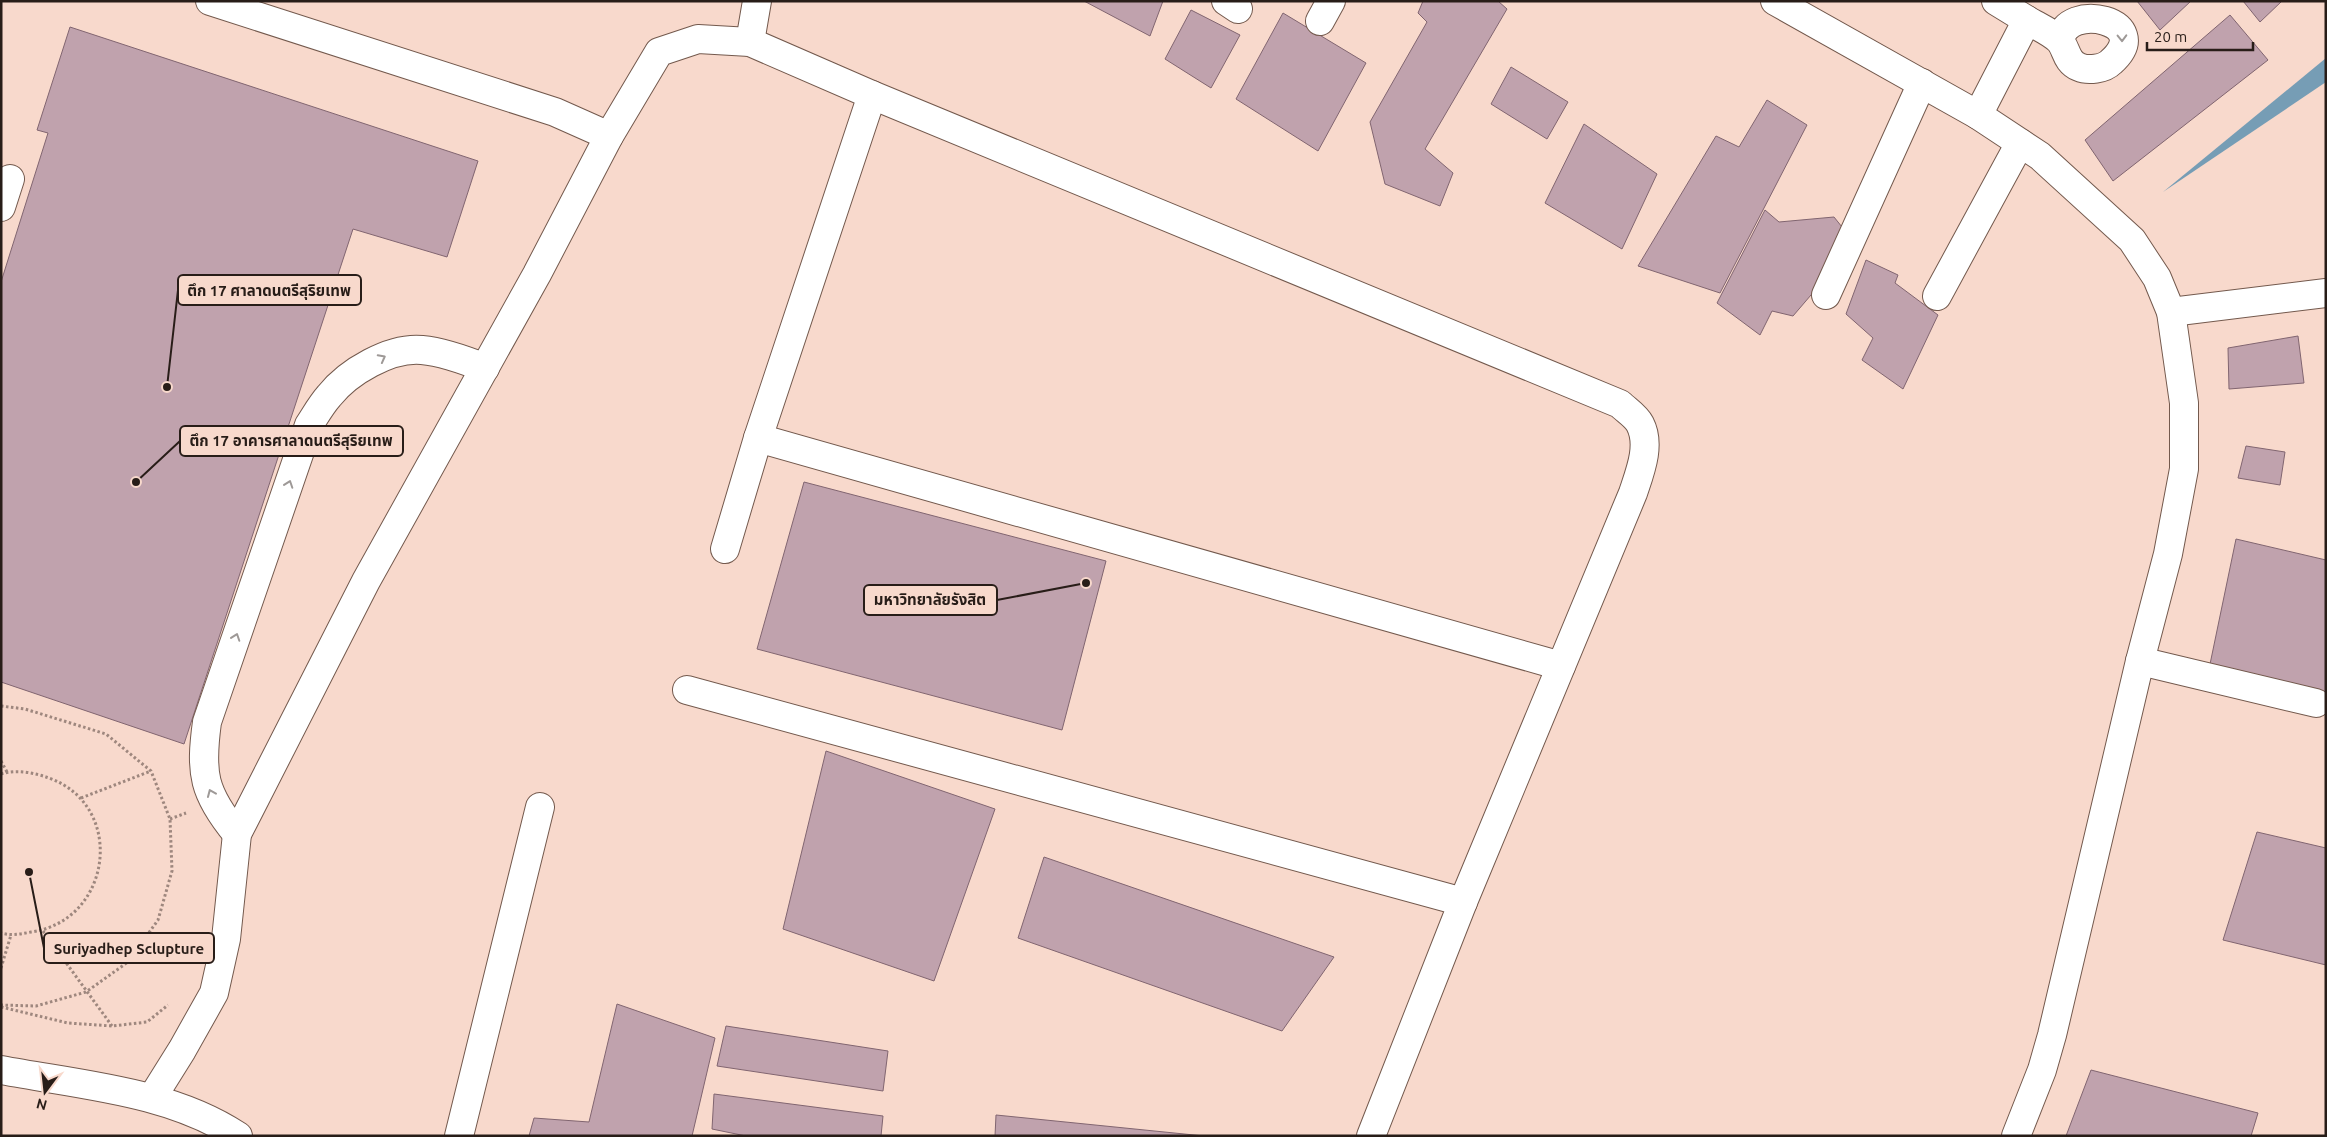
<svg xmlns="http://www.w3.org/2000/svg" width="2327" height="1137" font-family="Ubuntu,'Noto Sans Thai',sans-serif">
<rect width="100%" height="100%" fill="#f8d9cc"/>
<polygon fill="#769db5" points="2326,58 2326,82 2163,192"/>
<g fill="#c0a2ad" stroke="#816570">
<polygon points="1084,1 1163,1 1150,36"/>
<polygon points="1423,1 1498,1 1507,9 1425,149 1453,173 1440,206 1385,184 1370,122 1427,22 1418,13"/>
<polygon points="2137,1 2191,1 2160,30"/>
<polygon points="2243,1 2282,1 2260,22"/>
<polygon points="1191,10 1240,35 1211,88 1165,59"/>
<polygon points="1283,13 1366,63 1318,151 1236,99"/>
<polygon points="2230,15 2268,60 2113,181 2085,140"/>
<polygon points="70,27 478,161 447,257 353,229 184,744 1,682 1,282 48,133 37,130"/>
<polygon points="1511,67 1568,102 1547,139 1491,104"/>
<polygon points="1767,100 1807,125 1720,293 1638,266 1716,136 1739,147"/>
<polygon points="1584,124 1657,174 1622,249 1545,203"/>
<polygon points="1765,210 1779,222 1834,217 1846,232 1817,288 1793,316 1772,311 1760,335 1717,303"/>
<polygon points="1866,260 1898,275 1895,283 1938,315 1903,389 1862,360 1873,338 1846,314"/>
<polygon points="2298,336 2304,383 2229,389 2228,348"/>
<polygon points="2246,446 2285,452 2280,485 2238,478"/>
<polygon points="804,482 1106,561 1062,730 757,649"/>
<polygon points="2236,539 2326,560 2326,701 2209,669"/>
<polygon points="826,751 995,809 934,981 783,929"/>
<polygon points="2257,832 2326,848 2326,965 2223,940"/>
<polygon points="1044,857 1334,957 1282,1031 1018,938"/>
<polygon points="617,1004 715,1038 692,1136 529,1136 534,1118 589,1122"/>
<polygon points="726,1026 888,1051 883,1091 717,1066"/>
<polygon points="2091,1070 2258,1113 2251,1136 2066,1136"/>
<polygon points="714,1094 883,1116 881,1136 746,1136 712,1129"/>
<polygon points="996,1115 1204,1136 995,1136"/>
</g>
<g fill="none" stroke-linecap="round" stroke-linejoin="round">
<defs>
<g id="minor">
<polyline points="210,1 555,112 609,136"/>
<polyline points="1226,1 1238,9"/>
<polyline points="1775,1 1978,115 2040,156 2132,240 2157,278 2171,312 2184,403 2184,469 2168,554 2140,661 2052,1035 2042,1070 2016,1136"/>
<polyline points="1996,1 2027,20"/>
<polyline points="1320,21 1331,1"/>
<polyline points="750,42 757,1"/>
<path d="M1978 115 2027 20C2037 26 2051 32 2059 40 2067 48 2065 61 2079 67 2088 71 2104 69 2111 62 2157 21 2065 0 2060 41"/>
<polyline points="1,207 10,179"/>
<polyline points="1826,295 1922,83"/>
<polyline points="1937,296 2020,143"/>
<polyline points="2171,312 2326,293"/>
<polyline points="758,438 1561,666"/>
<polyline points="725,549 758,438 872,95"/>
<polyline points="2140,661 2316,703"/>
<polyline points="687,690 1463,902"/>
<path d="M237 834C203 793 200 773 207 722L309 425C315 416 321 405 329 396 348 372 390 347 422 350 443 352 465 360 485 368"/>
<path d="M1 1070C80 1085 170 1091 238 1136"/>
<path d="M152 1098 182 1050 214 993 226 939 237 834 366 581 537 274 609 136 659 52 698 39 750 42 872 95 1620 404C1626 410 1636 416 1640 424 1651 445 1640 472 1633 493L1463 902 1371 1136"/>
<polyline points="459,1136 540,807"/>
</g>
</defs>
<use href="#minor" stroke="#73594d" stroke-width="30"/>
<g stroke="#9e877e" stroke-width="3" stroke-dasharray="2.5 2.5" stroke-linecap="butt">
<polyline points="1,706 25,709 106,734 151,771 170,819 172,871 158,920 128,962 86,992 36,1006 1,1005"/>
<polyline points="1,761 7,772"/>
<path d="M1 774C17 769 35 773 49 778 127 806 112 921 31 932 21 934 12 936 1 933"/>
<polyline points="81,798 151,771"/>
<polyline points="170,819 186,813"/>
<polyline points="43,931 112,1026"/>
<polyline points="1,968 11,935"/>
<polyline points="1,1007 68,1023 112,1026 147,1022 168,1005"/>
</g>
<use href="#minor" stroke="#fff" stroke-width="28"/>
</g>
<defs><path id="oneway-chevron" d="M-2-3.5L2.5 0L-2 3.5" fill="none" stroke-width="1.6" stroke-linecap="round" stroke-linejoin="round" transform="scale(1.25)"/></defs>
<g stroke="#9e9997">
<use href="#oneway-chevron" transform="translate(2122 38) rotate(89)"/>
<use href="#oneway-chevron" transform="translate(382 358) rotate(-28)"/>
<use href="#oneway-chevron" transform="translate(289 484) rotate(-71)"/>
<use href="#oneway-chevron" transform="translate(236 637) rotate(-71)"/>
<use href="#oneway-chevron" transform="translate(211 793) rotate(-113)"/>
</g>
<path fill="none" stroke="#281d18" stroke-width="2" d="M167 387L178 290M136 482L180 441M1086 583L997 600M29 872L44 948"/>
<g fill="#281d18" stroke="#f8d9cc" stroke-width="2">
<circle cx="167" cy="387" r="5"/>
<circle cx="136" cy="482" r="5"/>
<circle cx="1086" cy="583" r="5"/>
<circle cx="29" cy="872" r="5"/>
</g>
<g fill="#f8d9cc" stroke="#281d18" stroke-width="2">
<rect x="178" y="275" width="183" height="30" rx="5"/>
<rect x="180" y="426" width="223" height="30" rx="5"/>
<rect x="864" y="585" width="133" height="30" rx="5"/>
<rect x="44" y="933" width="170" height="30" rx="5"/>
</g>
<g font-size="15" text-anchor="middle" font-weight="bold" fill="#281d18">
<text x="269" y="296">ตึก 17 ศาลาดนตรีสุริยเทพ</text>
<text x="291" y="446">ตึก 17 อาคารศาลาดนตรีสุริยเทพ</text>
<text x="930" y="605">มหาวิทยาลัยรังสิต</text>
<text x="129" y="954">Suriyadhep Sclupture</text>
</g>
<rect width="2327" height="1137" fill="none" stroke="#281d18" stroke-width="5"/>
<g transform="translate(45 1092) rotate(195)" stroke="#f8d9cc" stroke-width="4" paint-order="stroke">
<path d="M0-4L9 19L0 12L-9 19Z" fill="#281d18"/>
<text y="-8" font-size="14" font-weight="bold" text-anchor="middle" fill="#281d18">N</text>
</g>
<path d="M2147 42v8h106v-8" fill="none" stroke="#281d18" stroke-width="2.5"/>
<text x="2154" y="42" font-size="15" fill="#281d18" stroke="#f8d9cc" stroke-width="4" paint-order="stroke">20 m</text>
</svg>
